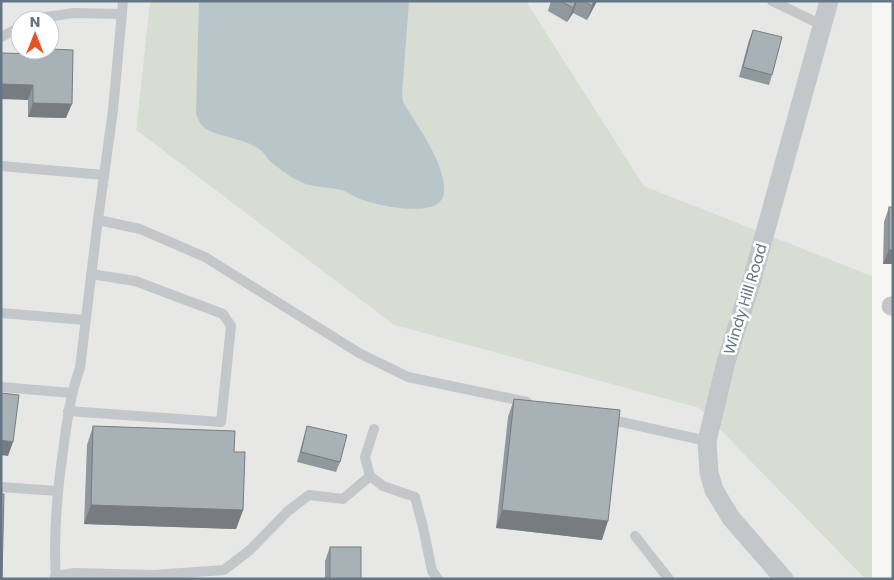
<svg xmlns="http://www.w3.org/2000/svg" width="894" height="580" font-family="Poppins,sans-serif">
<rect width="100%" height="100%" fill="#f6f6f2"/>
<g fill="#e7e8e6" fill-rule="evenodd">
<path d="M1 1H150L136 130 394 325 699 408 865 579H1ZM20 20H50V50H20Z"/>
<polygon points="526,1 872,1 872,276 644,186"/>
</g>
<polygon fill="#d7ddd3" points="150,1 526,1 644,186 872,276 872,579 865,579 699,408 394,325 136,130"/>
<path fill="#b8c6c9" d="M199 1H409L402 94 403 102C416 124 451 171 443 197 435 219 373 205 358 198 352 196 347 191 341 190 326 186 310 188 297 180 287 175 277 167 269 160 265 155 262 150 256 147 241 138 220 137 206 129 200 125 198 119 196 113Z"/>
<g fill="none" stroke-linecap="round" stroke-linejoin="round">
<g stroke="#c3c7ca" stroke-width="10">
<polyline points="772,1 822,25"/>
<polyline points="34,20 39,18 74,13 122,14"/>
<polyline points="1,37 20,27"/>
<polyline points="1,166 104,175"/>
<polyline points="98,220 140,229 205,257 359,353 408,377 527,402"/>
<polyline points="1,313 85,320"/>
<polyline points="1,387 72,393"/>
<polyline points="68,411 221,422 231,326 223,314 135,281 91,274"/>
<polyline points="608,419 707,441"/>
<polyline points="374,429 365,457 370,476 383,486 415,497 423,527 432,571 438,579"/>
<polyline points="1,487 57,491"/>
<polyline points="635,536 669,579"/>
<polyline points="55,576 75,573 153,575 224,570 250,550 288,511 309,495 343,499 370,476"/>
<path d="M56 579C53 536 57 493 63 451 67 422 70 395 80 368L97 227 113 110 123 1"/>
</g>
<g stroke="#c3c7ca" stroke-width="19">
<polyline points="891,306 893,306"/>
<polyline points="784,579 731,518 714,490 709,473 707,441 726,362 752,280 829,1"/>
</g>
</g>
<g fill="#90989d">
<polygon points="551,1 597,1 587,20 573,13 567,22 548,11"/>
<polygon points="753,30 772,75 769,85 739,77 749,40"/>
<polygon points="37,50 50,50 66,118 28,117 28,100 36,54"/>
<polygon points="889,207 893,264 883,264 884,222"/>
<polygon points="893,335 893,361 892,361"/>
<polygon points="514,399 602,540 496,528 508,417"/>
<polygon points="93,426 234,452 243,510 236,529 84,524 87,445"/>
<polygon points="307,426 340,462 336,472 297,462 304,436"/>
<polygon points="330,547 361,579 325,579 325,561"/>
</g>
<g fill="#767c7f">
<polygon points="576,1 577,1 573,13 567,22"/>
<polygon points="594,1 597,1 587,20 592,6"/>
<polygon points="1,84 33,85 28,100 1,99"/>
<polygon points="33,103 72,104 66,118 28,117"/>
<polygon points="889,250 893,250 893,264 883,264"/>
<polygon points="1,440 13,442 8,456 1,455"/>
<polygon points="91,505 243,510 236,529 84,524"/>
<polygon points="502,510 608,521 602,540 496,528"/>
</g>
<g fill="#a8b1b6" stroke="#767c7f">
<polygon points="561,1 576,1 573,8"/>
<polygon points="584,1 594,1 592,6"/>
<polygon points="753,30 782,37 772,75 743,67"/>
<polygon points="50,49 73,50 72,104 33,103 33,85 1,84 1,53 37,54 38,50 50,50"/>
<rect x="889" y="207" width="4" height="43"/>
<polygon points="1,393 19,395 13,442 1,440"/>
<polygon points="514,399 620,410 608,521 502,510"/>
<polygon points="93,426 235,431 234,452 245,452 243,510 91,505"/>
<polygon points="307,426 347,435 340,462 301,452"/>
<polygon points="1,494 4,494 2,579 1,579"/>
<rect x="330" y="547" width="31" height="32"/>
</g>
<g text-anchor="middle" dominant-baseline="central" stroke-width="5" stroke-linejoin="round" paint-order="stroke">
<g font-size="15" fill="#647685" stroke="#fff">
<text transform="translate(745 299) rotate(-73)">Windy Hill Road</text>
</g>
</g>
<rect width="894" height="580" fill="none" stroke="#647685" stroke-width="5"/>
<g transform="translate(35 35)"><circle r="24" fill="#ffffff" stroke="#c1c8ce"/>
<path d="M0-4L9 19L0 12L-9 19Z" fill="#e94f1f"/>
<text y="-8" font-size="14" font-weight="bold" text-anchor="middle" fill="#647685">N</text>
</g>
</svg>
